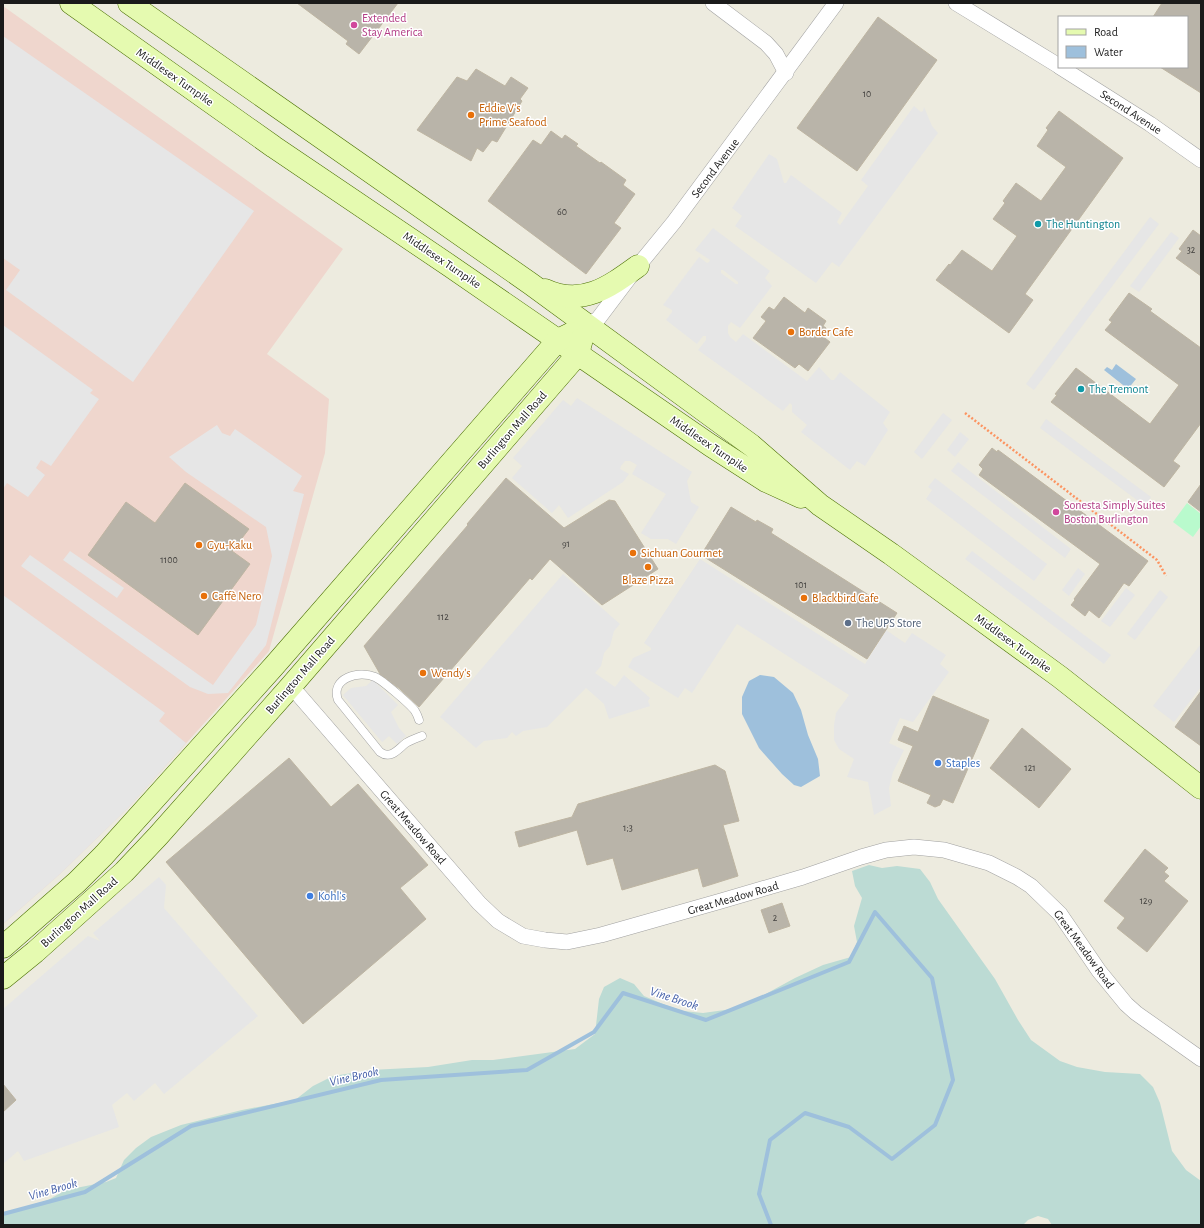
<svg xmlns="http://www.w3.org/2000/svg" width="1204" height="1228" font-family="'Alegreya Sans',sans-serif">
<rect width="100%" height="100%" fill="#edebdf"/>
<polygon fill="#efd6cd" points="3,6 343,249 267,354 329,399 325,453 269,651 128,808 60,874 3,924"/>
<polygon fill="#bcdbd4" points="869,865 882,868 897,866 920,869 930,882 938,899 995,979 1018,1020 1031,1040 1060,1061 1077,1067 1105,1072 1140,1074 1153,1087 1160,1103 1172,1151 1186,1170 1201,1181 1201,1225 1052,1225 1048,1219 1038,1216 1028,1220 1023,1225 3,1225 3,1216 48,1200 66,1190 106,1182 116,1178 124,1160 136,1148 151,1137 181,1125 242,1110 295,1100 313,1086 333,1076 371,1070 428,1067 472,1060 493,1060 575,1049 595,1034 599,999 604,987 620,978 634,984 644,996 663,1004 683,1011 703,1013 732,1009 760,997 795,978 823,965 851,957 857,942 854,926 862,898 855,886 852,871"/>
<polygon fill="#b9facd" points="1187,503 1201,514 1201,526 1193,537 1173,522"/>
<g fill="#e6e6e6" fill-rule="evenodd">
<polygon points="3,36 254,211 133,382 6,290 20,270 3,258"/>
<polygon points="914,106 921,112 923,111 924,107 932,126 938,133 839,267 832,262 816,283 735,226 742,216 732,208 769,154 777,159 784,183 786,183 791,175 842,213 837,222 840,225 868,186 861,180"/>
<polygon points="1150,217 1159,224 1034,390 1026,384"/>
<path d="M713 228 770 271 765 278 772 286 740 328 731 322 728 326V333L730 337 736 342 743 334 807 381 819 367 831 380H834L840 372 890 412 883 423 888 430 865 466 857 461 850 470 801 432 807 425 792 412V405L790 403 783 411 698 350 706 340V336H703L697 344 666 320 672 312V310L663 305 699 257 707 263 709 262 710 260 695 250ZM723 270 738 282V284H736L721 273V270Z"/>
<polygon points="1171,232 1179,238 1139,292 1130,286"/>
<polygon points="3,325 93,390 90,393 99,399 51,466 41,460 36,468 45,475 28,497 7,483 3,489"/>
<polygon points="577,398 692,472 687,481 691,502 699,507 676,544 668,539 651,539 641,533 666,494 632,474 637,465 630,461 625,461 621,466 620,469 629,474 623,482 568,518 559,505 552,513 512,478 522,466 513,458 563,400 571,406"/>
<polygon points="943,413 952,420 922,459 914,452"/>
<polygon points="1046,419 1151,497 1145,506 1040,428"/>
<polygon points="217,425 222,433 230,436 235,429 302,476 293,491 304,494 266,645 228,693 208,694 190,687 21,566 30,555 213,685 256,625 272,556 266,527 186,472 169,457"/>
<polygon points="960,432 969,439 955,457 947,450"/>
<polygon points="958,462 1071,549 1065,558 951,471"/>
<polygon points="935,478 1047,564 1034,581 926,499 932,490 928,487"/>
<polygon points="70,551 124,588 117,598 63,560"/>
<polygon points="972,551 1111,655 1104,664 965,559"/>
<polygon points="700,559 865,664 886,630 905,643 912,633 946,655 940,664 949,672 913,722 900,718 889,743 904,750 893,772 889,788 891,806 874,815 868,782 847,777 854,759 839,749 834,740 834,725 836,713 849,695 737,624 692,693 685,688 678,698 628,667 633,658 651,650 651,648 644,643"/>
<polygon points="1078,568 1085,574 1069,596 1062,590"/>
<polygon points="563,574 620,624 614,631 610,646 604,653 601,666 595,673 615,687 624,675 650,698 648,701 650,706 609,719 604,704 586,688 547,727 523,731 516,736 512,732 507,738 484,741 476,748 440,717"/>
<polygon points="1126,588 1135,595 1110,627 1101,621"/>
<polygon points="1160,590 1168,597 1135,640 1127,634"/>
<polygon points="3,595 165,713 159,721 186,743 128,808 60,874 3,924"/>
<polygon points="1201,644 1201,687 1174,722 1153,706"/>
<polygon points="373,680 398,705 391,712 399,728 406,736 397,744 389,736 382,742 343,695 351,688 366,686"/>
<polygon points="159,877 166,885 164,908 258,1016 164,1094 155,1083 134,1101 127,1093 112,1105 119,1127 24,1161 18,1151 3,1164 3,1009 88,936 100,941 93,933"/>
</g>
<g fill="#9ec0dc">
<polygon points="1116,364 1136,379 1128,389 1104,370 1107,367 1112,370"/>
<polygon points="760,675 774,677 793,693 801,710 808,735 818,759 820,776 801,787 794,785 782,774 759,748 742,714 742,697 749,681"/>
</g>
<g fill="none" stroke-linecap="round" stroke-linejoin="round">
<polyline stroke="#9ec0dc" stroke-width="4" points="3,1214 85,1192 191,1126 381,1080 527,1070 594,1032 623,993 706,1020 849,962 875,912 932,978 953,1080 935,1125 892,1159 849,1127 805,1113 770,1140 759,1194 771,1225"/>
</g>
<g fill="#b9b4a9" stroke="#beb5a2">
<polygon points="297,3 398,3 359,54 346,44 348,41"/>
<polygon points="1162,3 1201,3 1201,93 1160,67 1187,67 1187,17 1153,17"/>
<polygon points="878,17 937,60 857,171 797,128"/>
<polygon points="476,69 505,86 511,77 528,88 520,99 522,101 497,142 492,140 483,152 477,148 471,161 417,130 457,77 467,81"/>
<polygon points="1059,111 1123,158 1025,294 1033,300 1009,333 936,280 949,264 950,265 962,250 992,271 1017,236 993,219 1005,203 1003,201 1016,183 1041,201 1066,167 1037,146 1048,130 1046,128"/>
<polygon points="551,131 562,139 565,135 578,144 576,146 600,163 601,162 626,180 623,185 635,194 614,223 621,228 586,274 488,201 533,140 541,145"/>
<polygon points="1193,230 1201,236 1201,276 1176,258 1182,251 1179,249"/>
<polygon points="1129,293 1152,309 1150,311 1201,348 1201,423 1173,461 1180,466 1164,487 1051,402 1057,395 1055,394 1076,368 1150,424 1179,385 1105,330 1112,322 1109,320"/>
<polygon points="784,297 805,313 808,308 826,321 823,326 826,328 821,335 830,342 808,371 799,364 795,368 753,338 766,321 761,317 769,307 774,310"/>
<polygon points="992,448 997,452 998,450 1148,561 1129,586 1124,583 1099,618 1089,610 1085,616 1071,605 1075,600 1074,599 1100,564 979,475 983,469 979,465"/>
<polygon points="506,478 564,528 609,500 615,501 658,569 602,605 550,559 532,580 530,578 419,707 400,689 380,674 364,646 468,525 467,524"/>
<polygon points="185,483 249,529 232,551 250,564 198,635 88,555 126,502 155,523"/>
<polygon points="1201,484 1201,512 1188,502"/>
<polygon points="731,507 756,522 757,520 773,529 771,533 897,613 867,659 701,555"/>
<polygon points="1201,691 1201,746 1175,727"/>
<polygon points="933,696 989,720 953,803 943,799 940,805 935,807 927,803 931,795 898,781 913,746 898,740 904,726 918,732"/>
<polygon points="1022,728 1071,769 1039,808 990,768"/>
<polygon points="289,758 331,807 358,784 428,865 400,888 426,919 303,1024 166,862"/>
<polygon points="715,765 725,771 739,821 723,825 738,876 703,887 698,868 622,890 613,858 587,865 577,830 519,847 515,832 572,817 578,804"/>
<polygon points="1145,849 1168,868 1164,872 1169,876 1164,881 1188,901 1147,952 1117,928 1125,918 1104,901"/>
<polygon points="782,903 790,926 769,933 761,910"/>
<polygon points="3,1084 16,1100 3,1112"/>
</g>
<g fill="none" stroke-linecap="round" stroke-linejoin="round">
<defs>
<path id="lane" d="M419 720C418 717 417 714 415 711 411 705 382 680 375 677 359 670 330 678 338 700L380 752C391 760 398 749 406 743 411 740 417 738 422 736"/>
<g id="street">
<polyline points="713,3 766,43 776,54 786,73"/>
<polyline points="956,3 1059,66"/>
<polyline points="1060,67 1150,124 1201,160"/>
<polyline points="586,326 598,319 638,266 674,222 836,3"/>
<polyline points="291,686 479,903 498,921 523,936 545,940 567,942 601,935 721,901 803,877 861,857 886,850 914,847 944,850 989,863 1017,877 1031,886 1060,914 1099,971 1126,1004 1136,1013 1201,1059"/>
</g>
<g id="secondary">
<polyline points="71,3 274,147 450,266 710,445 766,481 801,497"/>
<polyline points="129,3 531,284 751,445 820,505 891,554 1060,677 1201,788"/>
<path d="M545 290C582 307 609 287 638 266"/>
<polyline points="3,947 77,882 104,855 274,666 558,340 572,333"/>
<polyline points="3,978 35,952 84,908 124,872 158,836 291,686 578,354 582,339"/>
</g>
</defs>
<use href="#lane" stroke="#a1a1a1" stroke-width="9"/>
<use href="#street" stroke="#a1a1a1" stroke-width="16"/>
<use href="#secondary" stroke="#4b7003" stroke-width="23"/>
<polyline stroke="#fc9461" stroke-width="2.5" stroke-dasharray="2 2" stroke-linecap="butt" points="965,413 1157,560 1166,576"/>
<use href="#lane" stroke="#fff" stroke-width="8"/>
<use href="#street" stroke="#fff" stroke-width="15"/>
<use href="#secondary" stroke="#e5fab0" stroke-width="22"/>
</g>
<g fill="#d1479c" stroke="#fff" stroke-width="1.5">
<circle cx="354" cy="25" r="4"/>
<circle cx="1056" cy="512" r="4"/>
</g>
<g fill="#e8710a" stroke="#fff" stroke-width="1.5">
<circle cx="471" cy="115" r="4"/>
<circle cx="791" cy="332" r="4"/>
<circle cx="199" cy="545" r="4"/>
<circle cx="633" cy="553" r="4"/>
<circle cx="648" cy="567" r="4"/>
<circle cx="204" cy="596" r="4"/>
<circle cx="804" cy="598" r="4"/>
<circle cx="423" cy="673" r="4"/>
</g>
<g fill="#0f9aa8" stroke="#fff" stroke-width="1.5">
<circle cx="1038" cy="224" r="4"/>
<circle cx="1081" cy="389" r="4"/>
</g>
<circle fill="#5c6f8a" stroke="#fff" stroke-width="1.5" cx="848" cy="623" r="4"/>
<g fill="#3f7fe0" stroke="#fff" stroke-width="1.5">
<circle cx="938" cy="763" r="4"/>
<circle cx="310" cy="896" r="4"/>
</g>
<g text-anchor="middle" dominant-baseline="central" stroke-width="3" stroke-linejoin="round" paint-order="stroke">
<g font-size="10" fill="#42403e">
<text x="867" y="94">10</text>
<text x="562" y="212">60</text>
<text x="1191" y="250">32</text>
<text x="566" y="544">91</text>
<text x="169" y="560">1100</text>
<text x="801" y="585">101</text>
<text x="443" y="617">112</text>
<text x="1030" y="768">121</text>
<text x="628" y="828">1;3</text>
<text x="1146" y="901">129</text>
<text x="775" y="918">2</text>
</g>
<g font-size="12" fill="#b23c85" stroke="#fff" text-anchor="start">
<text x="362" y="18">Extended<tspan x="362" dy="14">Stay America</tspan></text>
<text x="1064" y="505">Sonesta Simply Suites<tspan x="1064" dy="14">Boston Burlington</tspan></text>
</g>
<g font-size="12" fill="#1a1a1a" stroke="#fff">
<text transform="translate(175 77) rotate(35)">Middlesex Turnpike</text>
<text transform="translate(1131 112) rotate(33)">Second Avenue</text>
<text transform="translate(715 168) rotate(-53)">Second Avenue</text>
<text transform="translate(442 260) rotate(34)">Middlesex Turnpike</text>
<text transform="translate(512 430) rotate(-49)">Burlington Mall Road</text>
<text transform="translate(709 444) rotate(34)">Middlesex Turnpike</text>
<text transform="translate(1013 643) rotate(36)">Middlesex Turnpike</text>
<text transform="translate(300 675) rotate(-49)">Burlington Mall Road</text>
<text transform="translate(413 827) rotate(49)">Great Meadow Road</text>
<text transform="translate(733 898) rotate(-16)">Great Meadow Road</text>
<text transform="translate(79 912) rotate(-42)">Burlington Mall Road</text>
<text transform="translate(1084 949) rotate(54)">Great Meadow Road</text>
</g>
<g font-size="12" fill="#c56008" stroke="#fff" text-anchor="start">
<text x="479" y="108">Eddie V's<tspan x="479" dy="14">Prime Seafood</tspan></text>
<text x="799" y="332">Border Cafe</text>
<text x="207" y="545">Gyu-Kaku</text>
<text x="641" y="553">Sichuan Gourmet</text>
<text x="648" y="580" text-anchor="middle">Blaze Pizza</text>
<text x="212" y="596">Caffè Nero</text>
<text x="812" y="598">Blackbird Cafe</text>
<text x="431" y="673">Wendy's</text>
</g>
<g font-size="12" fill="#0d838f" stroke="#fff" text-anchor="start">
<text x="1046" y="224">The Huntington</text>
<text x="1089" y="389">The Tremont</text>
</g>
<g font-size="12" fill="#4e5e75" stroke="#fff" text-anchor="start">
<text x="856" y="623">The UPS Store</text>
</g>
<g font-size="12" fill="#366cbe" stroke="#fff" text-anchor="start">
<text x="946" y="763">Staples</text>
<text x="318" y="896">Kohl's</text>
</g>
<g font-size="13" font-style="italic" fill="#4762aa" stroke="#fff">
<text transform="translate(674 999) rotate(18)">Vine Brook</text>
<text transform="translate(354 1077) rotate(-13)">Vine Brook</text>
<text transform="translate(53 1190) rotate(-16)">Vine Brook</text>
</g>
</g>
<rect width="1204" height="1228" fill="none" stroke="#1a1a1a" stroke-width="8"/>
<rect x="1058" y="16" width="130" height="52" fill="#ffffff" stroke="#a3a3a3"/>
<rect x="1066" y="29" width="20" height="6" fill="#e5fab0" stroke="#a3a3a3"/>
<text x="1094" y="36" font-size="12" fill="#1a1a1a">Road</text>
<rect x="1066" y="46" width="20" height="12" fill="#9ec0dc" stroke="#a3a3a3"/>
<text x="1094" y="56" font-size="12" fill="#1a1a1a">Water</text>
</svg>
